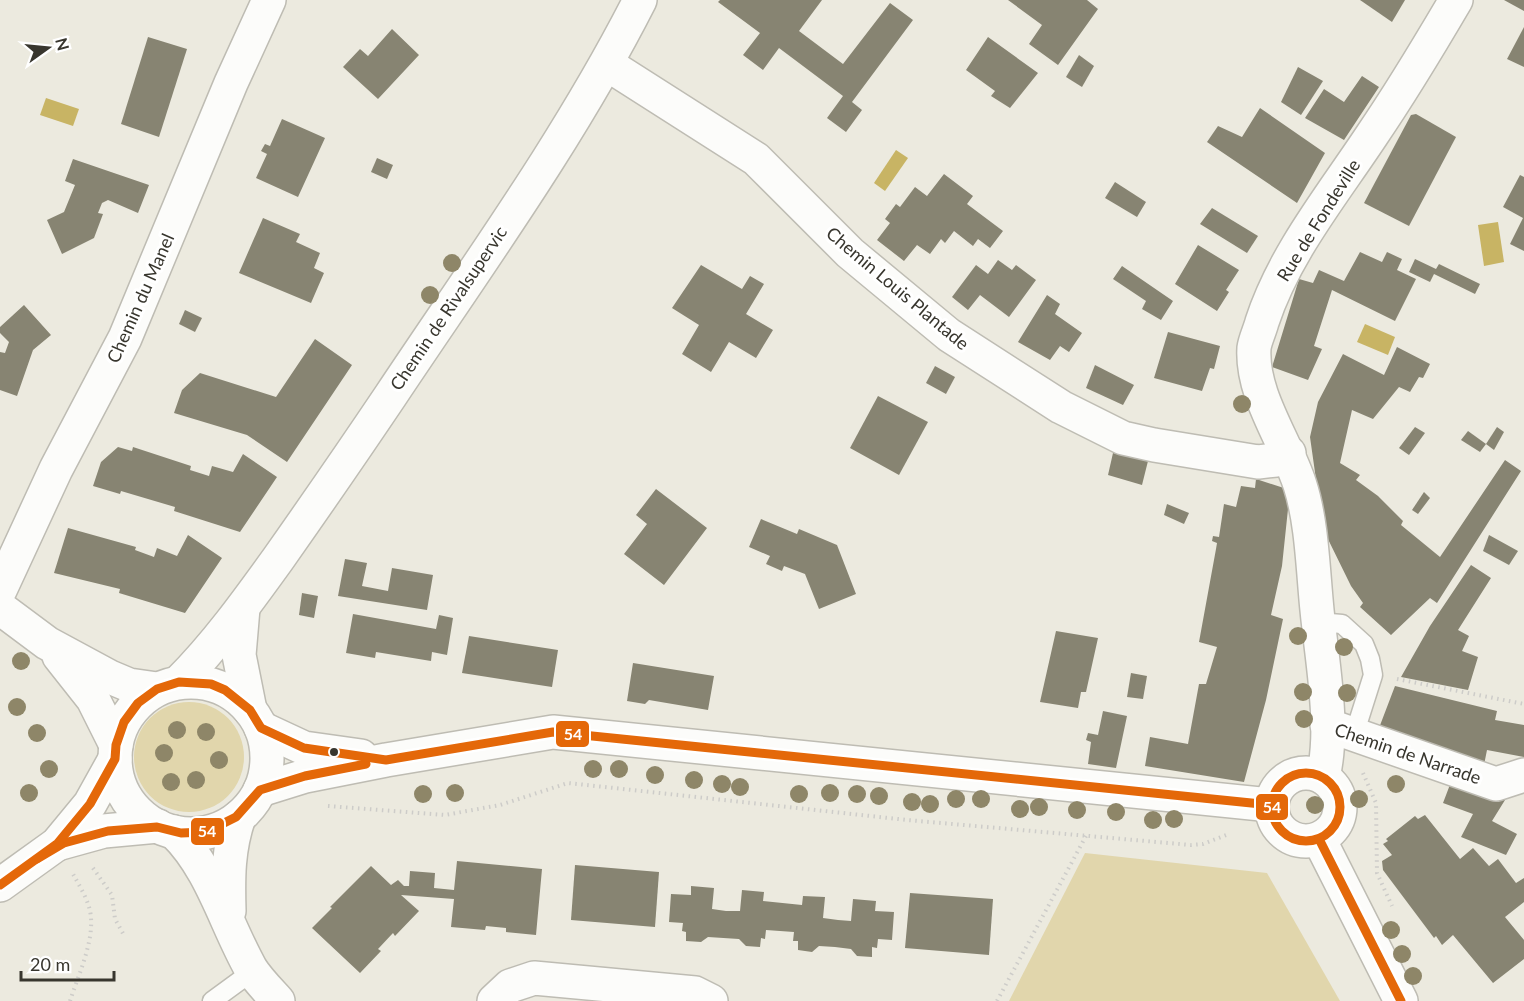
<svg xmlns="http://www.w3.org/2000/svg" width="1524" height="1001" font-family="Lato,sans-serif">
<rect width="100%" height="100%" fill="#eceadf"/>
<g fill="#e1d6ac">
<circle cx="189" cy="757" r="55"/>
<polygon points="1085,853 1267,873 1340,1001 1009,1001"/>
</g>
<g fill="#c8b464">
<polygon points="46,98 79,109 73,126 40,115"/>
<polygon points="896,150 908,158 885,191 874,183"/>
<polygon points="1498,222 1504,262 1484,266 1478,225"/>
<polygon points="1365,324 1395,337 1388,355 1357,342"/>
</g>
<g fill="#878472">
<polygon points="720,0 822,0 799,31 843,64 890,3 913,20 852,102 862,110 846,132 827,118 843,96 779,48 763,70 743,55 760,33 718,2"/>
<polygon points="1008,0 1087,0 1098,9 1058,65 1029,44 1042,25"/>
<polygon points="1360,0 1405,0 1392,22"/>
<polygon points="1504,0 1524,0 1524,11"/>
<polygon points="1524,27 1524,67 1507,59"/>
<polygon points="392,29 419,55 378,99 343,67 360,49 368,56"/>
<polygon points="148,37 187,49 159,137 121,124"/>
<polygon points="988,37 1038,73 1010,108 991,96 995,91 966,70"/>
<polygon points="1079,55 1094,66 1082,87 1066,77"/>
<polygon points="1298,67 1323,81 1301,115 1281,102"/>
<polygon points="1362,76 1379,87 1344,140 1305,118 1324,89 1344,102"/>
<polygon points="1260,108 1325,153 1297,203 1207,142 1218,126 1242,137"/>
<polygon points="1416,114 1456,137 1409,226 1364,203 1411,115"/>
<polygon points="282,119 325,138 298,197 256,178 267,154 261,151 265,144 270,146"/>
<polygon points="377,158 393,165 387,179 371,172"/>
<polygon points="73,159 149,185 138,213 108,200 102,203 98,213 103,214 94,238 62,254 47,220 64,212 75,185 65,181"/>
<polygon points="944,174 973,196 967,204 1003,231 990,248 978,239 973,246 954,231 945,243 941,239 930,254 917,245 904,261 877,240 890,223 885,219 896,204 900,207 915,187 927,196"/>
<polygon points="1520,175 1524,177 1524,251 1510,244 1523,218 1503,207"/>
<polygon points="1115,182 1146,202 1137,217 1105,198"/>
<polygon points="1212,208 1258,236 1247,253 1200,224"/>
<polygon points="263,218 300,234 296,242 320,253 314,268 324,273 311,303 239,273"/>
<polygon points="1198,245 1239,270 1226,290 1229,292 1217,311 1175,284"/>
<polygon points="1360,252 1382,262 1387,252 1402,259 1397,270 1416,279 1395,321 1332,290 1314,346 1322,349 1308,380 1272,367 1299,279 1313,283 1319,270 1344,281"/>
<polygon points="1415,259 1436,269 1439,264 1480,284 1475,294 1434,274 1430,282 1409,272"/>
<polygon points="998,260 1012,270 1016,265 1036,280 1009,317 980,295 968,310 952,297 976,265 988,274"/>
<polygon points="701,265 742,289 750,276 764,284 746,314 773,330 756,358 729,342 711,372 682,354 699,325 672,308"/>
<polygon points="1122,266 1173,301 1161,320 1142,309 1146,301 1113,279"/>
<polygon points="1047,295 1060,304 1055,314 1082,333 1069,352 1060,346 1050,360 1018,342"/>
<polygon points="24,305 51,335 33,350 17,396 0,390 0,352 5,353 9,342 0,333 0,327"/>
<polygon points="185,310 202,318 195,332 179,324"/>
<polygon points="1168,332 1220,346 1214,369 1210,368 1202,391 1154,378"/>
<polygon points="315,339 352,365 287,462 247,435 174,413 182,390 200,373 276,397"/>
<polygon points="1397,347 1430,364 1423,378 1419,377 1410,392 1399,387 1373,419 1352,410 1340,463 1360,475 1356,480 1378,496 1403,521 1401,525 1440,557 1505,460 1521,471 1437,603 1430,598 1391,635 1360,607 1363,603 1351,586 1323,529 1310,437 1318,402 1343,354 1384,375"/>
<polygon points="1095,365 1134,385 1123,405 1086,388"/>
<polygon points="935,366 955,377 946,394 926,383"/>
<polygon points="878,396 928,422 899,475 850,448"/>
<polygon points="1415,427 1425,433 1409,455 1399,448"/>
<polygon points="1497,427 1504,432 1494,450 1486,444"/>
<polygon points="1468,431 1486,444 1480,452 1461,440"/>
<polygon points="118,447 132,451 133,447 191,466 190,470 209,476 212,466 233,472 243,454 277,477 240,532 174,511 175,507 121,491 120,494 93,486 101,462"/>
<polygon points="1113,453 1148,461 1142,485 1108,475"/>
<polygon points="1256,479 1290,490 1282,566 1271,615 1283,619 1266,700 1244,782 1145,766 1150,737 1188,744 1199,684 1206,684 1217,647 1199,642 1216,549 1217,543 1212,541 1213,536 1219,537 1224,504 1236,507 1241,486 1255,488"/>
<polygon points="656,489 707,528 664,585 624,554 647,524 636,515"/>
<polygon points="1424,492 1430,498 1418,514 1412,510"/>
<polygon points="1167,504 1189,513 1184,524 1164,515"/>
<polygon points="761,519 797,534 799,529 837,545 856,594 819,609 805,574 784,566 782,571 766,564 770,556 749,547"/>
<polygon points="68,528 136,547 135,550 154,557 157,548 177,556 188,535 222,558 185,613 119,593 120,589 54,573"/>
<polygon points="1489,535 1518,551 1509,565 1483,551"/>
<polygon points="345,559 367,563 362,586 388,591 392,568 433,575 427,610 338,596"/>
<polygon points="1471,565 1491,578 1458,630 1469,636 1462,651 1478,657 1468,690 1401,677 1430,626"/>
<polygon points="302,593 318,596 314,618 299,615"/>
<polygon points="353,614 436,629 439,615 453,618 447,655 432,652 431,661 376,652 375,658 346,653"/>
<polygon points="1056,631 1098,638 1086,692 1081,692 1078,708 1040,702"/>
<polygon points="469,636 558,650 552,687 462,673"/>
<polygon points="633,663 714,676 708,710 649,700 645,704 627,701"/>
<polygon points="1131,673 1147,676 1143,699 1127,697"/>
<polygon points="1395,686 1497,711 1495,720 1524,725 1524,757 1487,750 1484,765 1379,728"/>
<polygon points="1103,711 1127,716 1116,768 1088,764 1091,742 1086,740 1088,733 1098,735"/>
<polygon points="1451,782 1505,800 1492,821 1517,834 1506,855 1461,837 1473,814 1443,803"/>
<polygon points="1425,815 1460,859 1473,848 1489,866 1498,859 1516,883 1524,878 1524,902 1505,917 1524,940 1524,959 1493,983 1453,935 1442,945 1436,936 1434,938 1383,870 1382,861 1392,855 1383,844 1388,841 1386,839 1415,816 1418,819"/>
<polygon points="457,861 542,869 536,935 506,932 506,928 486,926 485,930 451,927 454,899 401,895 419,911 395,936 393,933 378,949 381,951 360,973 312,928 332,908 330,907 371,866 391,885 398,880 404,886 409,886 410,871 435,873 434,888 454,890"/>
<polygon points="575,865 659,872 655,927 571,920"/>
<polygon points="691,886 714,888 712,909 726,911 740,911 742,890 764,892 763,901 802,905 803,896 825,897 823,918 838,920 851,921 853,899 876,901 875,911 894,912 892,940 878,939 877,948 872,947 872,957 857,956 851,949 835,947 819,946 812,952 798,950 798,941 793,941 794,932 766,930 765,939 761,938 760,947 746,946 739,939 708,937 701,942 686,941 686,932 682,931 683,923 669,922 671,894 691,895"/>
<polygon points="910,893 993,899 989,955 905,948"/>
</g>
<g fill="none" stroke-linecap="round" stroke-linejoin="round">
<defs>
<g id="service">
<polyline points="1318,622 1342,624 1364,644 1370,659 1373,675 1354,735"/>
<polyline points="212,1001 253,971"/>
</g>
<g id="minor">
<polyline points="607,64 756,159 850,253 949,335 1061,407 1123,438 1154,445 1258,462 1276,460 1289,453"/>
<polyline points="0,590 56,469 125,338 231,83 269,0"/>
<polyline points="0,608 47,643 110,677 129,685 157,689"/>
<polyline points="243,608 239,655 250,710"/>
<polyline points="59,656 93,699 116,745"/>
<path d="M179 682C216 645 247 602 278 559 316 505 354 450 391 395 477 266 570 138 640 0"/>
<polyline points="1327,725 1496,784 1524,775"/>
<path d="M1323 777C1335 727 1322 662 1317 610 1313 571 1312 522 1300 485 1286 441 1251 395 1254 348 1255 340 1260 330 1262 322 1284 254 1333 194 1372 135 1402 91 1429 46 1456 0"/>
<path d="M174 832C212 869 225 923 251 969 258 980 269 991 278 1001"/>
<path d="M229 911C228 877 228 849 239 817"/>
<polyline points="494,1001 510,986 534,978 695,993 711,1001"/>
</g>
<g id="tertiary">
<circle cx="191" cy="758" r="76"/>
<polyline points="261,728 304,748 361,756"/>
<circle cx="1306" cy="807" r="34"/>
<polyline points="260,790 305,776 386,760 553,732 1271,805"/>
<polyline points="1319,839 1401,1001"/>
<polyline points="57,844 104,831 158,826"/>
<polyline points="0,885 57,844 90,804 115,759"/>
</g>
</defs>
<use href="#service" stroke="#bebcb3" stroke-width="21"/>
<use href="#minor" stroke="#bebcb3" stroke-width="36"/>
<use href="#tertiary" stroke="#bebcb3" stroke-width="36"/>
<g stroke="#cdccc9" stroke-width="4" stroke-dasharray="1.5 4.5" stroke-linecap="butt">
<polyline points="1397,679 1524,704"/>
<polyline points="1363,773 1376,803 1377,873 1392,906"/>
<polyline points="328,806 445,815 500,805 568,783 907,820 1191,845 1203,844 1229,834"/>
<polyline points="93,868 112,895 115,919 125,937"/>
<path d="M70 1001C78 976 93 944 91 918 90 902 80 887 73 874"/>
<polyline points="997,1001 1086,836"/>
</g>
<use href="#service" stroke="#fcfcfa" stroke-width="18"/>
<use href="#minor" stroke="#fcfcfa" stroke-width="33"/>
<use href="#tertiary" stroke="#fcfcfa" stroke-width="33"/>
<defs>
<g id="bus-1">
<circle cx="1306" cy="807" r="34"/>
<polyline points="1319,839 1401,1001"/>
<polyline points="37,859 64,843 108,831 157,827 181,833 206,832 236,817 260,790 305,776 366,764"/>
<polyline points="0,885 57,844 90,804 115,759 116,745 124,722 138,703 157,689 179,682 211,684 225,690 250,710 261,728 304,748 386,760 553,732 1271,805"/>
</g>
</defs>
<use href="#bus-1" stroke="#fff" stroke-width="14"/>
<use href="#bus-1" stroke="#e46809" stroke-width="9"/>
</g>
<g fill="#8e8668">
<circle cx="452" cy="263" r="9"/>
<circle cx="430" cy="295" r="9"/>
<circle cx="1242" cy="404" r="9"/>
<circle cx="1298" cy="636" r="9"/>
<circle cx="1344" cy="647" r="9"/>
<circle cx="21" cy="661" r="9"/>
<circle cx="1303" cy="692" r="9"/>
<circle cx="1347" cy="693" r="9"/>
<circle cx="17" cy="707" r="9"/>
<circle cx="1304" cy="719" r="9"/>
<circle cx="177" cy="730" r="9"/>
<circle cx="206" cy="732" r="9"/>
<circle cx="37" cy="733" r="9"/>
<circle cx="164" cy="753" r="9"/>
<circle cx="219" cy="760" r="9"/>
<circle cx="49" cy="769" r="9"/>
<circle cx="593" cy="769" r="9"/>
<circle cx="619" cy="769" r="9"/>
<circle cx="655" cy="775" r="9"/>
<circle cx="196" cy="780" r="9"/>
<circle cx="694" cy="780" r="9"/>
<circle cx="171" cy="782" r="9"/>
<circle cx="722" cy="784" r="9"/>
<circle cx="1396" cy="784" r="9"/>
<circle cx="740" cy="787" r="9"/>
<circle cx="29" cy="793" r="9"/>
<circle cx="455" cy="793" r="9"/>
<circle cx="830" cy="793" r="9"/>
<circle cx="423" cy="794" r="9"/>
<circle cx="799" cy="794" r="9"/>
<circle cx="857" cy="794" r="9"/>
<circle cx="879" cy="796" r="9"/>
<circle cx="956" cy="799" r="9"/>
<circle cx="981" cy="799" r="9"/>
<circle cx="1359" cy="799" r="9"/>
<circle cx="912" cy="802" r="9"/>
<circle cx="930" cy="804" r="9"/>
<circle cx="1315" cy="805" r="9"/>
<circle cx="1039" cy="807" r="9"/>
<circle cx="1020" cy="809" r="9"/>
<circle cx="1077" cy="810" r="9"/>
<circle cx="1116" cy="812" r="9"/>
<circle cx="1174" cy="819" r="9"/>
<circle cx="1153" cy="820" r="9"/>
<circle cx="1391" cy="930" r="9"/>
<circle cx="1402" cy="954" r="9"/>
<circle cx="1413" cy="976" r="9"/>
</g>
<circle fill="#38362e" stroke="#fff" stroke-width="2" cx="334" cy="752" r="5"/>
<g text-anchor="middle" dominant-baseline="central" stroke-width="6" stroke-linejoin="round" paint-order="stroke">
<g font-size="18" fill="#38362e" stroke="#fff">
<text transform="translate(1318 220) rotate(-58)">Rue de Fondeville</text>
<text transform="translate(898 288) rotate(40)">Chemin Louis Plantade</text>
<text transform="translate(140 298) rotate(-66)">Chemin du Manel</text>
<text transform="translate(448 308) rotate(-56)">Chemin de Rivalsupervic</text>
<text transform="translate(1408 753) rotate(19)">Chemin de Narrade</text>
</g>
</g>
<g stroke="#fff" stroke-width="2">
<rect x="555" y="720" width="35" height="28" rx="6" fill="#e46809"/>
<rect x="1255" y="793" width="34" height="28" rx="6" fill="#e46809"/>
<rect x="190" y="817" width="35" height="29" rx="6" fill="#e46809"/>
</g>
<g font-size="16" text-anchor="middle" font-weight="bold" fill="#fff">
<text x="573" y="740">54</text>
<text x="1272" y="813">54</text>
<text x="207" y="837">54</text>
</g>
<g transform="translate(48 48) rotate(75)" stroke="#ffffff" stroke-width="4.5" paint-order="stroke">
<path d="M0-4.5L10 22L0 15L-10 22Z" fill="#38362e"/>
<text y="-9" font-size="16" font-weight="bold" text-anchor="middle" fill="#38362e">N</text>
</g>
<path d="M21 971v9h93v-9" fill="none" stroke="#38362e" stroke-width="3"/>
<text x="30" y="971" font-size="18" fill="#38362e" stroke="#ffffff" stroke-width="4.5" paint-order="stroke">20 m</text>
</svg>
